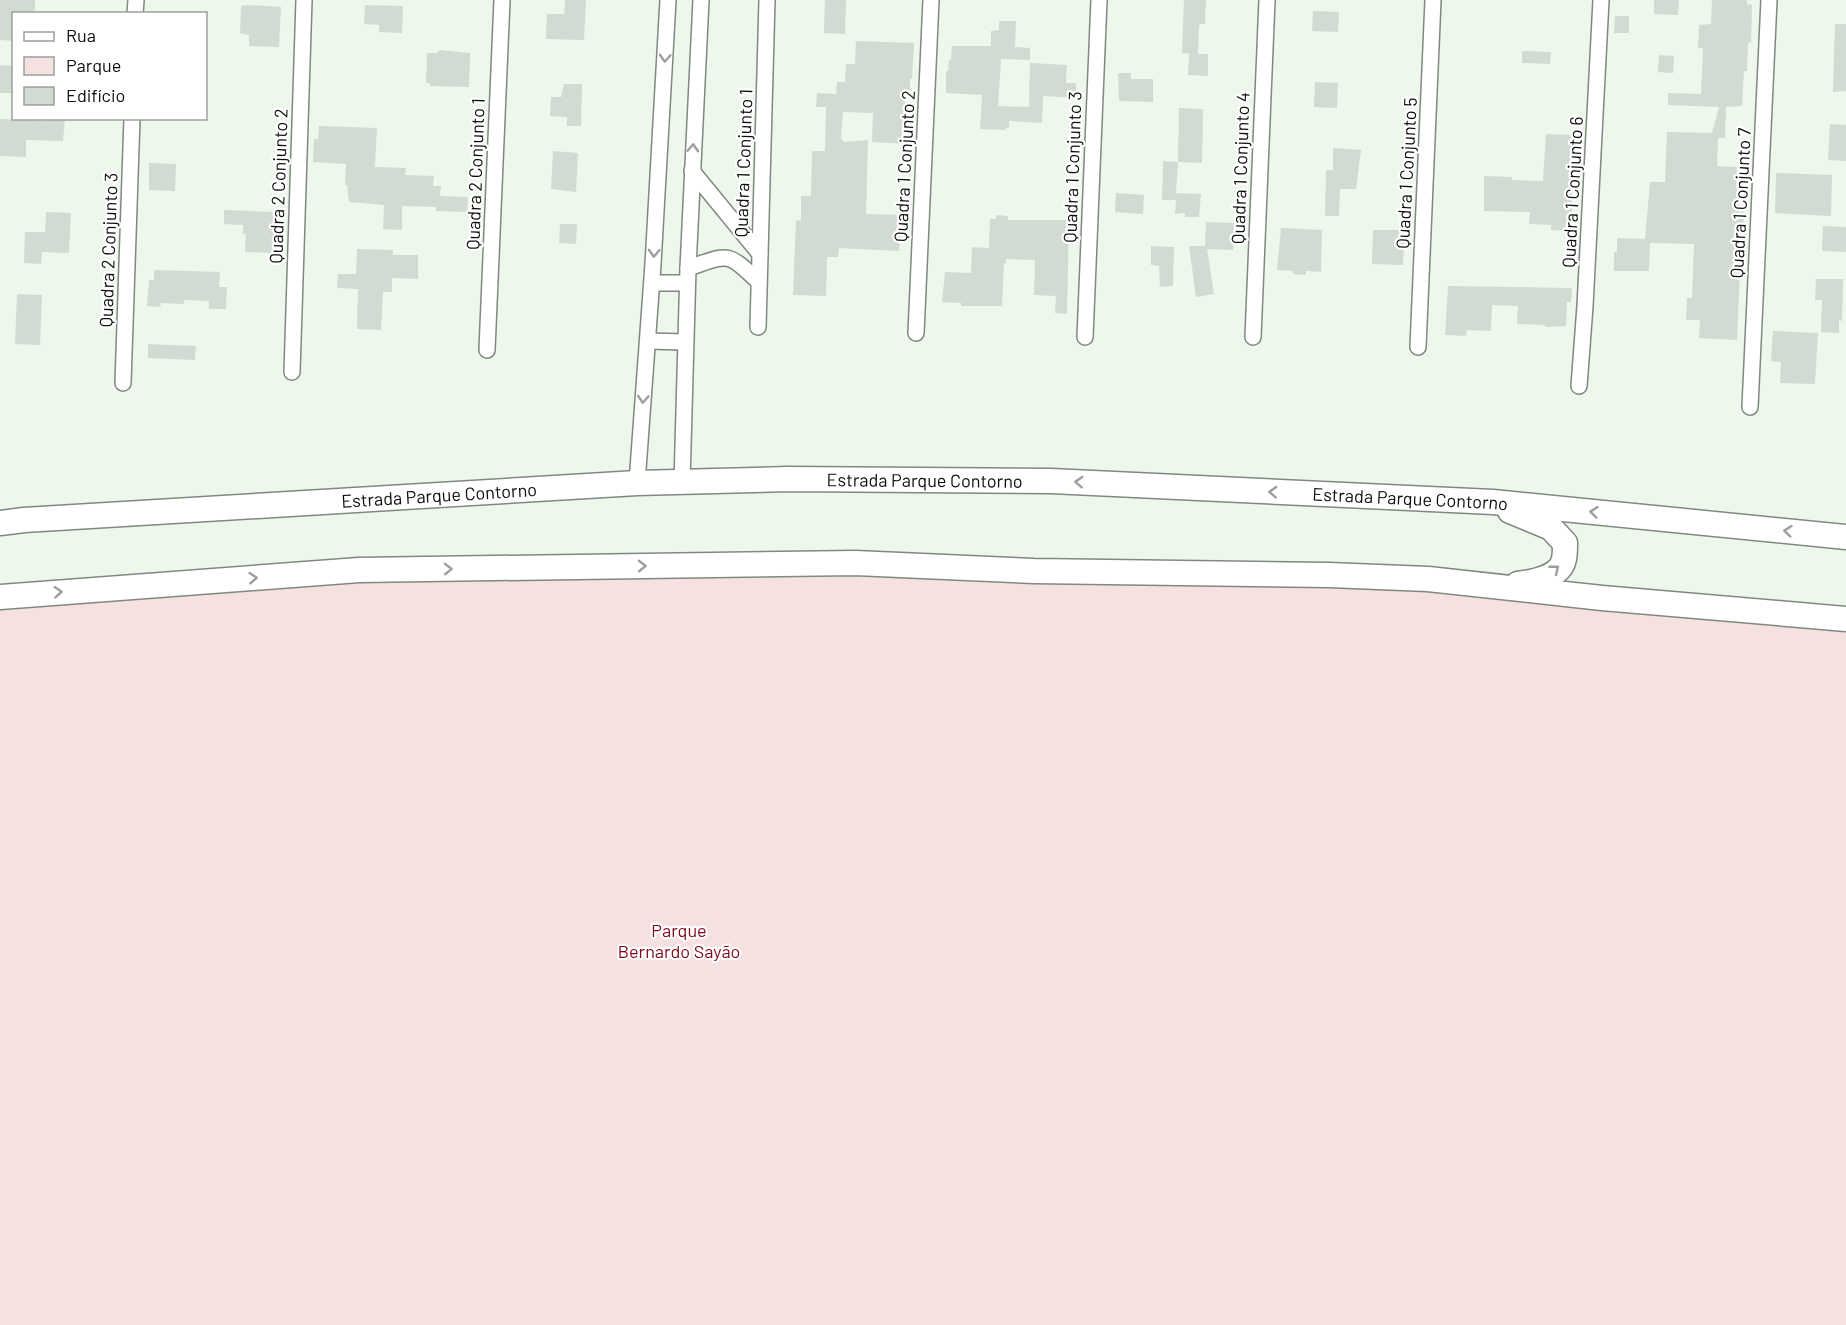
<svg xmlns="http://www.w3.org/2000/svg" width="1846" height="1325" font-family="Barlow,sans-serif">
<rect width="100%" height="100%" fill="#edf7ec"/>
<polygon fill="#f4e1e0" points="628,559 1258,574 1846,617 1846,1325 0,1325 0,602"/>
<g fill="#d1dbd1">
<polygon points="0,0 35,0 35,14 14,14 14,41 0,40"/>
<polygon points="565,0 586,0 584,40 546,39 547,14 564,14"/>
<polygon points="825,0 846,0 845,34 824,33"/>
<polygon points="1184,0 1206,0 1205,24 1200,24 1199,26 1198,54 1208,54 1208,76 1188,75 1189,54 1193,54 1182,53"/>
<polygon points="1654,0 1679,0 1678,15 1654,14"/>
<polygon points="1712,0 1747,0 1747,4 1752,5 1751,42 1748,43 1747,71 1744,71 1742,106 1726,107 1725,138 1718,138 1717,166 1737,167 1736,187 1739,187 1739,212 1744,212 1743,232 1738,232 1736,271 1740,271 1737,340 1699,338 1700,320 1686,320 1687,298 1692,298 1694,244 1650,243 1649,271 1614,271 1614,252 1617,252 1617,238 1645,239 1650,182 1665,182 1667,132 1712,133 1719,107 1668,105 1668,93 1701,94 1703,48 1698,48 1699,25 1711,24"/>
<polygon points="248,5 281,7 279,47 249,46 249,35 240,33 241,6"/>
<polygon points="365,5 403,6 402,33 379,32 379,25 364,24"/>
<polygon points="1313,11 1339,12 1338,32 1312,31"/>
<polygon points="1615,16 1629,16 1629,33 1614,33"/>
<polygon points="999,21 1016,21 1015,47 1030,48 1030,60 1001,59 998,106 1029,107 1030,63 1067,65 1066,83 1076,83 1076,98 1043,96 1042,123 1009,121 1009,128 1006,128 1006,130 980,129 982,95 946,93 946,71 948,71 949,60 951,60 952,46 991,46 991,31 999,30"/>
<polygon points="1835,24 1846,24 1846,91 1833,92"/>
<polygon points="856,41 914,43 912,79 910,79 910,90 905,92 905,144 872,142 873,113 843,112 841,139 843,139 843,142 868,140 866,214 902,215 899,251 839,248 838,257 827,257 826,296 793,295 796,220 801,221 801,196 811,196 812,151 825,151 826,107 816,107 817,93 836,94 837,82 845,82 846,64 855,64"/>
<polygon points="439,50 470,53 469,87 430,86 430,83 426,83 427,53 437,53"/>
<polygon points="1522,51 1551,52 1550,64 1522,63"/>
<polygon points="1659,55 1674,56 1673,73 1658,72"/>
<polygon points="0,65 14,66 14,93 0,93"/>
<polygon points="1118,73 1131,73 1131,79 1153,79 1153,102 1119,101"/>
<polygon points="1315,82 1338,83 1337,108 1314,107"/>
<polygon points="564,84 582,84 581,126 567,126 567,117 550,116 551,97 561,97"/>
<polygon points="1179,108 1203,109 1202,163 1178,162"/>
<polygon points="49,118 65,118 63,141 26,140 26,157 0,156 0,119 49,121"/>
<polygon points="1830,124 1846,125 1846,161 1828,160"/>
<polygon points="319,126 377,128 375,167 406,168 405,175 434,176 433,186 441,186 440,196 468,197 467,212 436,211 436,207 402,206 402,230 383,229 384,205 349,202 347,185 345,185 346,164 313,162 314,139 318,139"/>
<polygon points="1546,134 1574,135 1571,231 1551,230 1551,225 1529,224 1530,212 1484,211 1484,176 1512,177 1512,180 1543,181"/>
<polygon points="1333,148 1361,150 1356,189 1340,189 1339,216 1325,216 1326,170 1333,170"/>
<polygon points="553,151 578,153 576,192 551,189"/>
<polygon points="1163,161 1178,162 1176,193 1201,194 1199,217 1185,217 1185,213 1175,214 1176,200 1162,200"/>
<polygon points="149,163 176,164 175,191 149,190"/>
<polygon points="1776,173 1832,175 1831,216 1775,213"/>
<polygon points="1116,193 1144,195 1143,214 1115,212"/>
<polygon points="224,210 276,212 274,253 245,252 246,234 243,234 243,225 224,224"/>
<polygon points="46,212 71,213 69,253 42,252 41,264 24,263 25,232 45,232"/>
<polygon points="996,215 1008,216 1008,220 1069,220 1067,314 1055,313 1056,296 1034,295 1035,260 1006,259 1006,264 1004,263 1002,306 961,306 961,303 942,302 945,272 971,273 972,247 989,248 990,219 996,219"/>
<polygon points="1206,222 1234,223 1233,250 1207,249 1214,294 1196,297 1189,246 1205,246"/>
<polygon points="560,224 577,224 576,244 559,243"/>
<polygon points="1823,226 1846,227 1846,252 1822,251"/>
<polygon points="1281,228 1322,230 1321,272 1306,271 1306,275 1293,274 1293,271 1277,270"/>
<polygon points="1373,230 1405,230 1403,265 1372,264"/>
<polygon points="1151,246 1174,247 1173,286 1160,287 1159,266 1151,265"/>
<polygon points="357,249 393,250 393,255 418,255 418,279 392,278 392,292 383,292 381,330 357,329 358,289 337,288 338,274 356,274"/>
<polygon points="154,270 220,272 219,287 227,287 226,309 209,309 209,301 184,300 184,304 161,303 160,307 147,306 149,280 154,280"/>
<polygon points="1816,279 1843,279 1842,321 1839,320 1839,333 1821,332 1822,300 1815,300"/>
<polygon points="1448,286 1572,288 1571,302 1567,302 1566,326 1545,327 1545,325 1517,324 1518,306 1492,305 1491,331 1467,330 1466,336 1445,335"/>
<polygon points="17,294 42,295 40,345 15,344"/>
<polygon points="1773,331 1818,333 1815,384 1780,383 1781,362 1771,361"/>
<polygon points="148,344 196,346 195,360 148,358"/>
</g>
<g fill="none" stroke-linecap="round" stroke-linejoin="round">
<defs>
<g id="minor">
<polyline points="135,14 136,0"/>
<polyline points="692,171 760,254"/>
<path d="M688 268C730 254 726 251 759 282"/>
<polyline points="652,283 687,283"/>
<polyline points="758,327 767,0"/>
<polyline points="916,333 931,0"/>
<polyline points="1085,337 1099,0"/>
<polyline points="1253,337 1267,0"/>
<polyline points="648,341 685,342"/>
<polyline points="1418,347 1433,0"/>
<polyline points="487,350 502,0"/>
<polyline points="292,372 304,0"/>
<polyline points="123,383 132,118"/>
<polyline points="1579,386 1585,306 1601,0"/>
<polyline points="1750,407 1769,0"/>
<polyline points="682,482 688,268 701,0"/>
<polyline points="637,483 653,264 668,0"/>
</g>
<g id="primary">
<path d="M1510 511 1551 528 1565 543C1565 548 1565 554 1564 559 1561 577 1533 582 1518 584"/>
<path id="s1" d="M0 523 24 520 637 483 788 479 1051 481 1493 502 1846 537"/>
<polyline points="0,597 359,570 855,563 1034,571 1329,575 1428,579 1602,598 1846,619"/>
</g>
</defs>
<use href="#minor" stroke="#80897f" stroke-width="18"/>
<use href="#primary" stroke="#80897f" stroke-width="27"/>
<use href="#minor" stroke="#fff" stroke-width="15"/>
<use href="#primary" stroke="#fff" stroke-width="24"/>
</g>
<defs><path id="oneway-chevron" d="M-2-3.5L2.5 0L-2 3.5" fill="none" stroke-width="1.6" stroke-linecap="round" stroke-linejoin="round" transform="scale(1.5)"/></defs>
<g stroke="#9d9f9d">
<use href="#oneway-chevron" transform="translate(665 58) rotate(93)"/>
<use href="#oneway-chevron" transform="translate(693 148) rotate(-87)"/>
<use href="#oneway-chevron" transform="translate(654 253) rotate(93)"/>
<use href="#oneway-chevron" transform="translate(643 399) rotate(94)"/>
<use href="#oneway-chevron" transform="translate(1079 482) rotate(-177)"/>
<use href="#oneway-chevron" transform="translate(1273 492) rotate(-177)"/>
<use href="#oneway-chevron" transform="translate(1594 512) rotate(-174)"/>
<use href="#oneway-chevron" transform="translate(1788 531) rotate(-174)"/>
<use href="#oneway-chevron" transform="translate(642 566) rotate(-1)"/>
<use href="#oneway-chevron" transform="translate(448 569) rotate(-1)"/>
<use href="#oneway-chevron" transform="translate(1555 569) rotate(-39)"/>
<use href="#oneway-chevron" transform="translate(253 578) rotate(-4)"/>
<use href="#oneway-chevron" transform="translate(58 592) rotate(-4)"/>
</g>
<g text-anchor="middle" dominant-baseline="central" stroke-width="4.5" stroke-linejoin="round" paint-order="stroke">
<g font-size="18" fill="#0b0e0a" stroke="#fff">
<text transform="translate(743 163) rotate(-88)">Quadra 1 Conjunto 1</text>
<text transform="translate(904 166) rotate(-87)">Quadra 1 Conjunto 2</text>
<text transform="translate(1072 167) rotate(-88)">Quadra 1 Conjunto 3</text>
<text transform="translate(1240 168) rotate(-88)">Quadra 1 Conjunto 4</text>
<text transform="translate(1406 173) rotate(-87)">Quadra 1 Conjunto 5</text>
<text transform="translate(475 174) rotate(-88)">Quadra 2 Conjunto 1</text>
<text transform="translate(278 186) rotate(-88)">Quadra 2 Conjunto 2</text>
<text transform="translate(1572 192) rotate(-87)">Quadra 1 Conjunto 6</text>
<text transform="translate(1740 203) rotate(-87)">Quadra 1 Conjunto 7</text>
<text transform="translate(108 250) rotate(-88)">Quadra 2 Conjunto 3</text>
<text stroke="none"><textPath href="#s1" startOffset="926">Estrada Parque Contorno</textPath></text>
<text stroke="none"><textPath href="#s1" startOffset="440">Estrada Parque Contorno</textPath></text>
<text stroke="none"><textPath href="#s1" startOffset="1412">Estrada Parque Contorno</textPath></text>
</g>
<g font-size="18" fill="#820619" stroke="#fff">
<text x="679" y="930">Parque<tspan x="679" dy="21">Bernardo Sayão</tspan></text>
</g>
</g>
<rect x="12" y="12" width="195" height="108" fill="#ffffff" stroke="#9d9f9d" stroke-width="1.5"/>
<rect x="24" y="32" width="30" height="9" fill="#ffffff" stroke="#9d9f9d" stroke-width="1.5"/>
<text x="66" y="42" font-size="18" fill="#0b0e0a">Rua</text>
<rect x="24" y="57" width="30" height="18" fill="#f4e1e0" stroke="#9d9f9d" stroke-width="1.5"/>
<text x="66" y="72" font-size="18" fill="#0b0e0a">Parque</text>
<rect x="24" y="87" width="30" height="18" fill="#d1dbd1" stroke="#9d9f9d" stroke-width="1.5"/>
<text x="66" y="102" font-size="18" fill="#0b0e0a">Edifício</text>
</svg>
